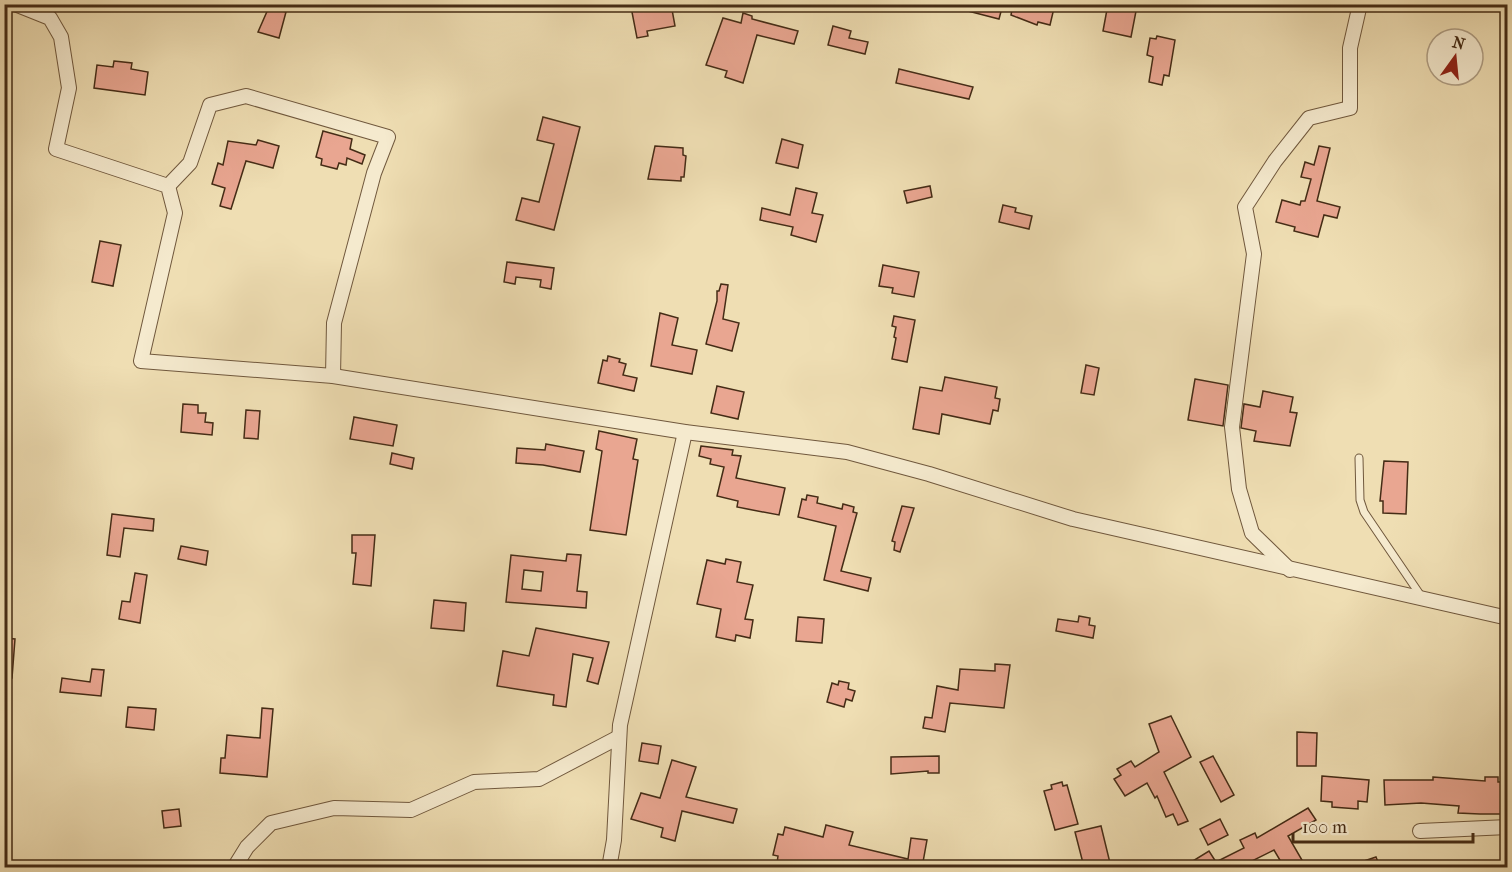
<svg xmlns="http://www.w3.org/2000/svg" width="1512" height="872" font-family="'IM FELL French Canon',serif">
<rect width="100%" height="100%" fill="#efdeb3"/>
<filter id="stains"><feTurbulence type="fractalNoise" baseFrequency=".00333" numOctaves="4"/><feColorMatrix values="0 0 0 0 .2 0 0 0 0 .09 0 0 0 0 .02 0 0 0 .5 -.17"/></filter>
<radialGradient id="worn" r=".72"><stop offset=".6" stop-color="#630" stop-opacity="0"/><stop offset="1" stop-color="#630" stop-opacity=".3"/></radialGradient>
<g fill="#e9a691" stroke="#452c16" stroke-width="1.5" fill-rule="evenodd">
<polygon points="642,4 671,4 675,26 647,31 648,36 637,38 631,7"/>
<polygon points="956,4 1003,4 999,19 956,8"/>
<polygon points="1013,4 1039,4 1054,8 1050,25 1038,22 1037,25 1011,15"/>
<polygon points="1108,4 1137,6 1131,37 1103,31"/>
<polygon points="269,7 286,12 279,38 258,32"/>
<polygon points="743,13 752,16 752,19 798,31 794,44 757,35 743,83 725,77 727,71 706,65 723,18 741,23"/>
<polygon points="833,26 851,31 849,38 868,42 865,54 828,45"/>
<polygon points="1157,36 1175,40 1169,76 1164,75 1162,85 1149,82 1153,57 1147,55 1150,38 1156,39"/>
<polygon points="114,61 132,63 131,69 148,72 145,95 94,88 97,65 113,67"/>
<polygon points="899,69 973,87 969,99 896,83"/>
<polygon points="543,117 580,127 554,230 516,220 522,198 539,202 554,144 537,140"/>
<polygon points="323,131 352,139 350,149 365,155 362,164 347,158 346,165 339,163 337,169 321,165 322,159 316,157"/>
<polygon points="782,139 803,145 798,168 776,163"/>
<polygon points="258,140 279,146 273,168 246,161 231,209 220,206 225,188 212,184 218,163 223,165 228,141 256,145"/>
<polygon points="655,146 683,148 683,155 686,156 684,177 681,177 681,181 648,179"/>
<polygon points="1319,146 1330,148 1317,201 1340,207 1337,218 1324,215 1318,237 1294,231 1295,227 1276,222 1282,200 1300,205 1301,201 1305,201 1311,179 1301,177 1305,162 1314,165"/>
<polygon points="930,186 932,197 907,203 904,191"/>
<polygon points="796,188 817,193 812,213 823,215 816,242 791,235 793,227 760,220 762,208 790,215"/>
<polygon points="1003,205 1016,208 1015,212 1032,216 1029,229 999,222"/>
<polygon points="100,241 121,245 113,286 92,282"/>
<polygon points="507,262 554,268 551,289 540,287 541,280 516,277 515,284 504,282"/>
<polygon points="883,265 919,272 914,297 892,293 893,288 879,286"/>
<polygon points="721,284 728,285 723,319 739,323 732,351 706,344 717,301 717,291 719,291"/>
<polygon points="660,313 678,318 672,345 697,350 692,374 651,366"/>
<polygon points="894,316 915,320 907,362 892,359 896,338 894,337 896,327 892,326"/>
<polygon points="608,356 620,359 619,362 626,364 623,375 637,378 634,391 598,383 603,360 607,361"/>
<polygon points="1086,365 1099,368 1094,395 1081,393"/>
<polygon points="945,377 997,387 995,398 1000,399 998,411 993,410 990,424 942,414 939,434 913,429 920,387 942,391"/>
<polygon points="1195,379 1228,385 1223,426 1188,420"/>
<polygon points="717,386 744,392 738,419 711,413"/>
<polygon points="1263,391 1293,397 1290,412 1297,413 1290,446 1254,441 1256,431 1241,428 1244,404 1260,407"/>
<polygon points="183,404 198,405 198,413 206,413 205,422 213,423 212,435 181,432"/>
<polygon points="246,410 260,411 258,439 244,438"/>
<polygon points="354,417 397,425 393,446 350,439"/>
<polygon points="599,431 637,439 633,459 638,460 626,535 590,530 602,451 596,449"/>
<polygon points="546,444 584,451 580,472 543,465 516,463 517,448 545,450"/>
<polygon points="701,446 733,450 732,455 741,456 736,478 785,488 779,515 737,507 738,501 717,496 724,467 710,464 711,459 699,456"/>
<polygon points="392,453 414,458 412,469 390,464"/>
<polygon points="1384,461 1408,462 1406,514 1383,513 1383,501 1380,501"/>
<polygon points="807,495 818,497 817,503 842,509 843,504 854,507 853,512 857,513 841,571 871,578 868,591 824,580 836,526 798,517 802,499 806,500"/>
<polygon points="902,506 914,508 900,552 894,550 895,542 892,541"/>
<polygon points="112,514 154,519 153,531 124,528 120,557 107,555"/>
<polygon points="352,535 375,535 371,586 353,584 356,553 352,553"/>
<polygon points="181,546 208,551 206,565 178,559"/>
<path d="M567 554 581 555 577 591 587 592 586 608 506 602 511 555 566 561ZM524 570 543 572 541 591 522 589Z"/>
<polygon points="726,559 741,562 737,582 753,585 745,619 753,620 750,638 736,635 735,641 716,637 721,609 697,604 707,560 725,564"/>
<polygon points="135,573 147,575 140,623 119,619 122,601 130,602"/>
<polygon points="434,600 466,603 464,631 431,628"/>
<polygon points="1079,616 1090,618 1089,625 1095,626 1093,638 1056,631 1058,619 1078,622"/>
<polygon points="798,617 824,619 822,643 796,641"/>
<polygon points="536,628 609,642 598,684 587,681 593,658 573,654 566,707 553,705 554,695 497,686 503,651 529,656"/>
<polygon points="4,638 15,639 12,678 4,678"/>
<polygon points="995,664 1010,665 1004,708 950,703 945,732 923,728 925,717 932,718 937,686 958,690 960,669 995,671"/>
<polygon points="92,669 104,670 101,696 60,692 62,678 90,682"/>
<polygon points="839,681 849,683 848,689 855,691 852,701 846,699 844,707 827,702 832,683 838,685"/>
<polygon points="128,707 156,709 154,730 126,727"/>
<polygon points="262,708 273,709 267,777 220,773 221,758 225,758 227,735 260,738"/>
<polygon points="1171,716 1191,757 1164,772 1188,821 1178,825 1173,814 1166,817 1157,796 1155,798 1147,783 1125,796 1114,779 1121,775 1117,769 1131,761 1135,767 1159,752 1149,724"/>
<polygon points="1297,732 1317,733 1316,766 1297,766"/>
<polygon points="642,743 661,746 658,764 639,761"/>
<polygon points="939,756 939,773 928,773 928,771 891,774 891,757"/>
<polygon points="1213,756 1234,795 1221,802 1200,762"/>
<polygon points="672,760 696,767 686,797 737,809 733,823 682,811 675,841 661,837 663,828 631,819 641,793 660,798"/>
<polygon points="1322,776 1369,780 1367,802 1358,801 1358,809 1332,807 1332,802 1321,801"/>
<polygon points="1433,777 1485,781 1485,777 1498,777 1498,782 1508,782 1508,810 1503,810 1503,814 1480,814 1458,813 1459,806 1421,803 1385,805 1384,780 1433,780"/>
<polygon points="1062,782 1063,786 1067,785 1078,824 1055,830 1044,791 1052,789 1051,785"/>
<polygon points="1308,808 1316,820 1288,836 1306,867 1284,867 1274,850 1240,867 1183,867 1209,851 1216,862 1244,848 1240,840 1255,833 1257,838"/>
<polygon points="179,809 181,826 164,828 162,811"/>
<polygon points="1220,819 1228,835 1208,845 1200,829"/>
<polygon points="826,825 853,832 849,845 908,859 911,838 927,840 923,862 930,863 930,867 796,867 777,863 778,856 773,855 778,834 783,835 785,827 823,837"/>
<polygon points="1101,826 1111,867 1084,867 1075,832"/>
<polygon points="1376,857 1380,867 1349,867 1349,866"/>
</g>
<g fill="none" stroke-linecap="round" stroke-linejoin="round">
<defs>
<polyline id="lane" points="1359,458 1360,500 1364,512 1421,596"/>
<g id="street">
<polyline points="15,4 50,18 61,37 69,88 56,149 168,186 175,213 141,361 333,376 685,432 847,452 929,474 1073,519 1508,618"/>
<polyline points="168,186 190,163 210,105 246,96 388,137 374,173 334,323 333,376"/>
<polyline points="1290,570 1252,533 1239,489 1232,427 1254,254 1245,207 1275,161 1309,118 1350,108 1350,48 1360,4"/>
<polyline points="1420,831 1508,827"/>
<polyline points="234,868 247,847 271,823 334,808 411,810 474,782 539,779 619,737"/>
<polyline points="609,868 614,840 620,725 685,432"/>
</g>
</defs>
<use href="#lane" stroke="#70583d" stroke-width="9"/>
<use href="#street" stroke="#70583d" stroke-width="16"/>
<use href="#lane" stroke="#f5eace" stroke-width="7"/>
<use href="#street" stroke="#f5eace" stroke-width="14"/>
</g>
<rect width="1512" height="872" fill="none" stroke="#efdeb3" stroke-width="24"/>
<rect x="6" y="6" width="1500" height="860" fill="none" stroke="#452c16" stroke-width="3"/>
<rect x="12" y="12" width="1488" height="848" fill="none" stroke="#452c16" stroke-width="1.5"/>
<g transform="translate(1455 57) rotate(15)"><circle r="28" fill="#f5eace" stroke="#af9e84" stroke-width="1.5"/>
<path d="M0-4.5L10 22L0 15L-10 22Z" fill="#8f2418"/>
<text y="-9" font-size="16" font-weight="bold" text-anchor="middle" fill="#452c16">N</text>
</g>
<path d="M1293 833v9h180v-9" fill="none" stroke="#452c16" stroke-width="3"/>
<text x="1302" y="833" font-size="18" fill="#452c16" stroke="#f5eace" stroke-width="4.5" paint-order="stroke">100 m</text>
<rect width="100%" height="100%" filter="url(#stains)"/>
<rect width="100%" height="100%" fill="url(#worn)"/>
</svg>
